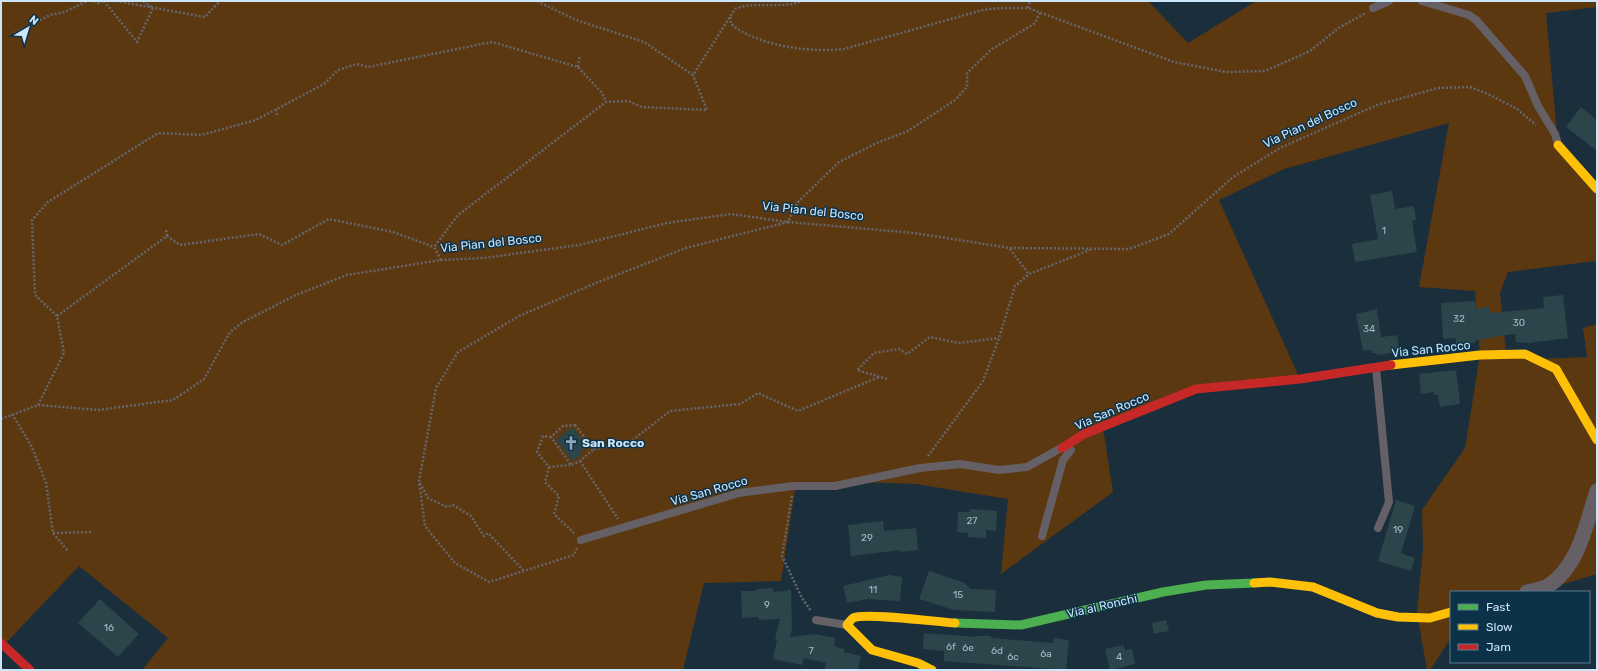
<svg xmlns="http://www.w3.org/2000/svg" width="1598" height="671" font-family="Rubik,sans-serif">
<rect width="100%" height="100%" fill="#1a2e3b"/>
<polygon fill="#5c3811" points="1,1 1148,1 1188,43 1256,1 1597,1 1597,7 1546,13 1558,145 1597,189 1597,269 1595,261 1508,272 1500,293 1506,354 1538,359 1587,357 1583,328 1597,324 1597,574 1537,592 1451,592 1451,638 1430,670 1427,670 1417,613 1423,549 1422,510 1465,448 1480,355 1475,291 1419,287 1449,123 1284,169 1219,200 1300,379 1196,389 1103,428 1113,492 1001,574 1008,499 916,484 858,482 796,484 781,581 704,583 683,670 142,670 168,638 79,566 4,645 1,643"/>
<g fill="#2c454a">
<polygon points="1581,107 1597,120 1597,151 1566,127"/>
<polygon points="1392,191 1395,209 1414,206 1416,220 1412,221 1417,252 1355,262 1352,244 1378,239 1370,195"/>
<polygon points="1563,295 1568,338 1528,343 1516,342 1515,334 1499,336 1475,341 1475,343 1456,344 1456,338 1443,339 1441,303 1475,301 1476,309 1489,306 1490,313 1544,308 1543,297"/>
<polygon points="1377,309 1381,337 1397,335 1399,348 1398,349 1398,352 1377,355 1376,353 1372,353 1371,350 1363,351 1356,314"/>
<polygon points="1456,370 1460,404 1440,407 1438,395 1434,395 1434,392 1421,394 1419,374"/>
<polygon points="572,427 587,446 580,452 582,454 573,461 556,440"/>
<polygon points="1396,500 1415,506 1401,553 1415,558 1411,571 1378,561"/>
<polygon points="970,509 997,511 996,531 986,530 986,538 968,537 968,533 957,532 958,512 970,512"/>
<polygon points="883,521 884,531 916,528 918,550 900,552 900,550 851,556 848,525"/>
<polygon points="929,571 965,583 970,589 996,590 995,612 954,610 919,599"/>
<polygon points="889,575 902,577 900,601 867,599 847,603 843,586"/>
<polygon points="773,588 773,592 786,591 787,593 787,589 791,590 792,629 790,637 815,634 835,638 834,646 844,649 844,652 861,656 858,670 824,670 826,663 804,658 802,665 773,659 777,640 775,639 780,619 759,620 758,617 742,618 741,591 757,591 756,589"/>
<polygon points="100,599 139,634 118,657 78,623"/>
<polygon points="1166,620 1169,631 1154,634 1152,623"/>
<polygon points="924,633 976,637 978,636 990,636 992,638 1053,643 1054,638 1069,640 1066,670 944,661 944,651 923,649"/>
<polygon points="1123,645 1125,650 1132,649 1135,664 1110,670 1105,649"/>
</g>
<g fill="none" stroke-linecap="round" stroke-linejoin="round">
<g stroke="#66666d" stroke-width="2.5" stroke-dasharray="2 2" stroke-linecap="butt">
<polyline points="94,1 98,3 104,1"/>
<polyline points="104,1 137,42 153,8 143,1"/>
<polyline points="116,1 205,17 220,1"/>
<path d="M537 1 576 20 644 42 693 75 735 9C756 0 781 10 802 1"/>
<polyline points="1028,8 1030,1"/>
<path d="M730 17 731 24C757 46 811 53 844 49L983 10 1001 8H1028L1174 62 1226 72 1265 71 1310 51 1340 27 1366 13"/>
<polyline points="15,33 50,15 65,12 87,1"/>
<polyline points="578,67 580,55"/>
<polyline points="276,109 277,115"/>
<polyline points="167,236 180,245 259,234 282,245 329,219 393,232 434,247"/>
<polyline points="1010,249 1028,273"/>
<polyline points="441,260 434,247 458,215 606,102 628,101 642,107 707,110 693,75"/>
<polyline points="57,316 167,236 166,229"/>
<polyline points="887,379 857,370 874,353 899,349 907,354 930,337 958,343 999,338"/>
<polyline points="38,405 64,353 57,316 35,295 32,220 48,202 158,133 201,135 256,120 324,84 338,70 357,64 368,67 492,42 578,67 602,93 606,102"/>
<polyline points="12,414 31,445 46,483 53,533 68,551"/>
<polyline points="1,419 38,405 98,410 173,400 204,379 230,332 243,322 296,295 347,275 441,260 484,258 579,245 667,223 731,214 788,222 914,233 1010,248 1129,249 1169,234 1233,177 1280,148 1377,105 1438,88 1470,87 1488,94 1517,109 1536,125"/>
<polygon points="575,425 594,449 580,461 571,465 551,437 563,426"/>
<polyline points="551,437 543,436 537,452 549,467 571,465"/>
<polyline points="594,449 629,443 670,411 740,404 758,393 798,411 879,377"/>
<polyline points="928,456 983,381 999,338 1015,286 1029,274 1090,250"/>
<polyline points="580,461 618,519"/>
<polyline points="549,467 545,482 559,496 554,514 574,533"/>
<polyline points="420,483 428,498 447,507 453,505 471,516 484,536 488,533 524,571"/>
<polyline points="792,496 782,556 802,598 811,611"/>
<polyline points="53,533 91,532"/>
<polyline points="577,548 574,555 489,582 455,563 425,526 419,481 436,388 458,352 519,316 596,283 686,248 788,222 797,203 839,162 879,142 908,131 955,100 967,87 967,73 992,49 1034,24 1040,13"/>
</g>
<g stroke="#655f66" stroke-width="8">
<polyline points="1422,1 1469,15 1476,20 1525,76 1538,106 1555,134 1558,144"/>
<polyline points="1373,8 1389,1"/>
<polyline points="1376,368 1389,502 1378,528"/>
<polyline points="1042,536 1063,460 1071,450"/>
<polyline points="581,540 739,493 793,486 835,486 920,468 960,464 999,470 1027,467 1061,448"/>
<polyline points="816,620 847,625"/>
</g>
<path stroke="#655f66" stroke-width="15" d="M1527 592C1534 590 1543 589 1548 586 1579 566 1586 524 1597 491"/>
<polyline stroke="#4caf50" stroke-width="9" points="955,623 1021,625 1163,592 1206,585 1254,583"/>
<g stroke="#ffc107" stroke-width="9">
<polyline points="1558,145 1597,189"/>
<polyline points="1391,365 1480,355 1525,354 1556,369 1597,440"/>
<polyline points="1254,583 1270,582 1313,587 1377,613 1398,617 1430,618 1451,612"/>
<path d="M932 670 918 663 872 650 847 625C849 623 851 619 853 618 864 612 937 622 955 623"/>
</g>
<g stroke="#c62828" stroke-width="9">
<polyline points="1062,448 1084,434 1196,389 1300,379 1391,365"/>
<polyline points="1,643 30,670"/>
</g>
</g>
<defs>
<symbol id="church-bare" viewBox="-9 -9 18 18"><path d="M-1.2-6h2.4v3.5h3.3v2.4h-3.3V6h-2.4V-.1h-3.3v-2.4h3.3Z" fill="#8da5b6" stroke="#0c3249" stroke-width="2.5" paint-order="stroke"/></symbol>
</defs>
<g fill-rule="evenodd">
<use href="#church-bare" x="561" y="433" width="20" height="20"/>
</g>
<g text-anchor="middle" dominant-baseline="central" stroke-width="3" stroke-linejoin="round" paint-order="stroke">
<g font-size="10" fill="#a3bdcd">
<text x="1384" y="231">1</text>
<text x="1459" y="319">32</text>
<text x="1519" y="323">30</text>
<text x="1369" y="329">34</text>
<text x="972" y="521">27</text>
<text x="1398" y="530">19</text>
<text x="867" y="538">29</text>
<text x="873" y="590">11</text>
<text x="958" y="595">15</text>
<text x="767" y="605">9</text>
<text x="109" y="628">16</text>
<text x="951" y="647">6f</text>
<text x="968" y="648">6e</text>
<text x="811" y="651">7</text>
<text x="997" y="651">6d</text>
<text x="1046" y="654">6a</text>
<text x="1013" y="657">6c</text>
<text x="1119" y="657">4</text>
</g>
<g font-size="12" fill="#cbe5f9" stroke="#0c3249">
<text transform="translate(1310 123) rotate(-25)">Via Pian del Bosco</text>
<text transform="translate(813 211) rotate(6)">Via Pian del Bosco</text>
<text transform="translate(491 243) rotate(-6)">Via Pian del Bosco</text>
<text transform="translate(1431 349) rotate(-6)">Via San Rocco</text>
<text transform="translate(1112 411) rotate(-23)">Via San Rocco</text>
<text transform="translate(709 491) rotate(-16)">Via San Rocco</text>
<text transform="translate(1102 606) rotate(-13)">Via ai Ronchi</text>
</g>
<g font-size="12" font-weight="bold" fill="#cbe5f9" stroke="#0c3249" text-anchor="start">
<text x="582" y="443">San Rocco</text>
</g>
</g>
<rect width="1598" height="671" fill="none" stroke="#cbe5f9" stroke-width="4"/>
<rect x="1450" y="591" width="140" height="72" fill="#0c3249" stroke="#587a8f"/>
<rect x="1458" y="604" width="20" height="6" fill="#4caf50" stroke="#587a8f"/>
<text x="1486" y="611" font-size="12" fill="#cbe5f9">Fast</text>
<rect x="1458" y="624" width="20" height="6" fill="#ffc107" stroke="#587a8f"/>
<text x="1486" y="631" font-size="12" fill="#cbe5f9">Slow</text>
<rect x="1458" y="644" width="20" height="6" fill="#c62828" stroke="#587a8f"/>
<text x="1486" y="651" font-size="12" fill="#cbe5f9">Jam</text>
<g transform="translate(28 28) rotate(38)" stroke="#0c3249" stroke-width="3" paint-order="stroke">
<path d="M0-3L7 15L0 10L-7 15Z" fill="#cbe5f9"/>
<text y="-6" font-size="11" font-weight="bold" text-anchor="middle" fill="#cbe5f9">N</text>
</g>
</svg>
